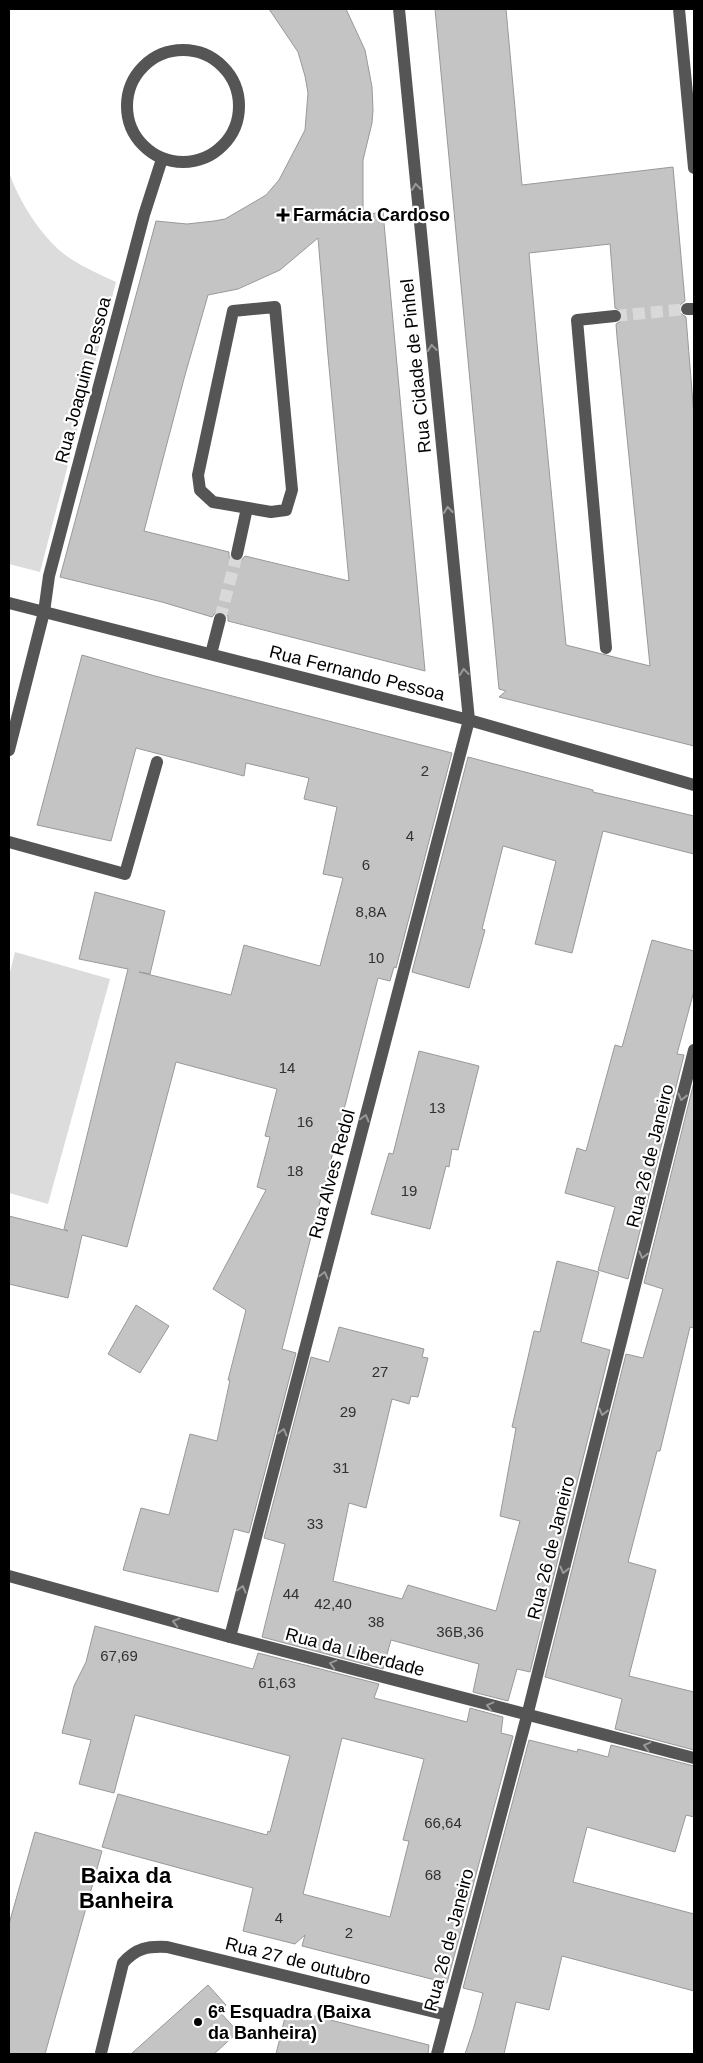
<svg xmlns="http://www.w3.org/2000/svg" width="703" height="2063" font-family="Arial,sans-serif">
<rect width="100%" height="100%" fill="#fff"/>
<g fill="#dcdcdc">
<path d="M9 172C19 202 44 242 71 259 85 268 101 275 116 282L40 572 9 564Z"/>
<polygon points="15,952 110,979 48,1204 9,1193 9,976"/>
</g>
<g fill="#c4c4c4" stroke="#999" fill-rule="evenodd">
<path d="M269 9H346L365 50 372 87 373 110 372 123 363 160V215L383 212 425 671 228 621V616L222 611H217L212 617 162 602 60 577 156 221 187 224 214 221 225 219 256 201 266 195 279 180 305 130 308 93 305 76 298 52ZM318 238 328 356 349 581 245 556 240 562H235L229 557V552L144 531 185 375 208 295 238 289 280 270Z"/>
<path d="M435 9H506L522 185 673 167 685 301 680 305 679 309 680 313 686 317 694 416V746L499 697 506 691 499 689ZM610 244 615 308 621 311 623 316 620 322 616 324 617 337 650 666 566 645 538 354 529 253Z"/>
<polygon points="82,655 155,676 452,753 396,968 394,967 390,981 378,978 282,1349 296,1353 249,1533 234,1529 218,1592 123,1570 141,1508 169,1515 190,1434 217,1441 230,1380 228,1380 246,1310 213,1289 266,1190 257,1187 270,1137 265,1136 277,1089 176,1062 127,1247 82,1235 68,1298 9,1284 9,1216 68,1231 64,1229 128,969 79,959 95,892 165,911 150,974 139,972 231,995 244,945 320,966 343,878 323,874 337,807 304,799 309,778 246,763 244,776 136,748 111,841 37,825"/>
<polygon points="468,757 593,790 593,792 694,816 694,854 603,831 572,953 535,944 556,861 503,846 482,929 485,930 469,988 412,972"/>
<polygon points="652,940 694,951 694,991 677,1054 684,1055 628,1279 598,1270 615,1207 565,1193 577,1148 586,1151 615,1045 622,1047"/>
<polygon points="419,1051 479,1066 458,1150 452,1149 449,1167 446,1166 430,1229 371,1214 389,1153 393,1154"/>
<polygon points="694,1082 694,1328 690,1327 660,1451 657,1451 628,1562 656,1570 629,1676 694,1692 694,1750 615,1729 622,1699 545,1677 626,1354 643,1358 663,1289 644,1283"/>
<polygon points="557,1261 599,1272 581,1342 610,1350 530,1672 517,1669 508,1701 473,1692 479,1664 391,1640 383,1669 262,1637 285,1544 264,1538 311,1357 329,1362 339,1327 424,1349 422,1357 428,1358 418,1397 411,1396 409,1404 392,1399 366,1508 349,1503 333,1581 402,1599 408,1585 496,1611 520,1521 500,1516 516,1428 512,1427 534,1331 540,1332"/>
<polygon points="136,1305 169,1326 140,1373 108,1354"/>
<path d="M95 1626 253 1669 258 1653 379 1684 374 1698 467 1722 470 1708 503 1717 501 1733 513 1736 447 1983 302 1946 305 1935 295 1944 243 1931 253 1888 102 1847 118 1794 267 1835 268 1831 270 1832 290 1756 135 1715 114 1793 79 1784 91 1740 62 1733 74 1686 86 1662ZM342 1738 424 1759 403 1840 409 1841 390 1917 303 1894Z"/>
<polygon points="529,1740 577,1752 578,1749 608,1757 611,1745 694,1766 694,1817 686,1815 675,1852 587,1827 573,1882 694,1914 694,1991 562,1956 549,2010 516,2002 504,2054 465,2054 474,2027 483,1993 463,1988"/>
<polygon points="35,1832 102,1851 45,2054 9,2054 9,1924"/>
<polygon points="208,1985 226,2005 219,2011 238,2032 214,2054 131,2054"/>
<polygon points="287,2009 429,2045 428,2054 276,2054"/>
</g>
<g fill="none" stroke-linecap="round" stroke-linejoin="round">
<g stroke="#d9d9d9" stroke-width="12" stroke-dasharray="12 6" stroke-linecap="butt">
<polyline points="615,316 687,309"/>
<polyline points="220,619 237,554"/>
</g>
<g stroke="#555" stroke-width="12">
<polyline points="679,9 694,168"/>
<circle cx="183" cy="106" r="56"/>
<polygon points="275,307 292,490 286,510 271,512 213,502 200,490 198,475 233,311"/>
<polyline points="687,309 694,309"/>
<polyline points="237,554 247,508"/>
<polyline points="9,603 469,720 694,785"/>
<polyline points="606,648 577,320 615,316"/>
<polyline points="211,654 220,619"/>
<polyline points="9,750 44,612 49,576 144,215 162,159"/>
<polyline points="9,842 125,874 157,762"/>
<polyline points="9,1576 230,1637 694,1758"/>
<polyline points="230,1637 469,720 399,9"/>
<path d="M101 2053 123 1963C136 1948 148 1946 167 1947L447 2015"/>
<polyline points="437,2054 527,1716 694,1050"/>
</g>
</g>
<defs><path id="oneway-chevron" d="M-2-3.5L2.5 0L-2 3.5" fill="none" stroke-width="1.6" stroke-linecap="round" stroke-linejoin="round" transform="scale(1.25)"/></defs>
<g stroke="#999">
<use href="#oneway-chevron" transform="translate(416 187) rotate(-96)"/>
<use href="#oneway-chevron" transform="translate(432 348) rotate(-96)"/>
<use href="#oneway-chevron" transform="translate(448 510) rotate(-96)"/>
<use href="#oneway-chevron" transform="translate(464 672) rotate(-96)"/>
<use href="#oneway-chevron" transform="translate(682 1097) rotate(104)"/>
<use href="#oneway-chevron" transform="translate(365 1118) rotate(-75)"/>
<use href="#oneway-chevron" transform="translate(643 1255) rotate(104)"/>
<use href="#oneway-chevron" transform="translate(324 1275) rotate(-75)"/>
<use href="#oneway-chevron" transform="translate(603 1412) rotate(104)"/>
<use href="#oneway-chevron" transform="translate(283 1432) rotate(-75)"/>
<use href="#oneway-chevron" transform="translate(564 1570) rotate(104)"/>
<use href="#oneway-chevron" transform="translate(242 1589) rotate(-75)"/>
<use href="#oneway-chevron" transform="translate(176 1622) rotate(-165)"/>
<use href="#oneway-chevron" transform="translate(333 1664) rotate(-165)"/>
<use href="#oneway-chevron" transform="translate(490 1706) rotate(-165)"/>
<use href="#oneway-chevron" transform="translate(647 1746) rotate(-166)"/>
</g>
<g fill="#000" stroke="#fff" stroke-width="2">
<path d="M280.5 207.5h5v5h5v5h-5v5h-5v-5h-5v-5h5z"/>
<circle cx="198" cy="2022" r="5"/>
</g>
<g text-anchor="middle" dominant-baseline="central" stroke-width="4.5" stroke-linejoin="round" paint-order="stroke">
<g font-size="15" fill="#313131">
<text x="425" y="770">2</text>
<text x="410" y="835">4</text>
<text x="366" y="864">6</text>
<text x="371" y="911">8,8A</text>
<text x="376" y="957">10</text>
<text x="287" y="1067">14</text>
<text x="437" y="1107">13</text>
<text x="305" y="1121">16</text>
<text x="295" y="1170">18</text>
<text x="409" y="1190">19</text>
<text x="380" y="1371">27</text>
<text x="348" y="1411">29</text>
<text x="341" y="1467">31</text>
<text x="315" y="1523">33</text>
<text x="291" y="1593">44</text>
<text x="333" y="1603">42,40</text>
<text x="376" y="1621">38</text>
<text x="460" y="1631">36B,36</text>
<text x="119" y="1655">67,69</text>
<text x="277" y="1682">61,63</text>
<text x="443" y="1822">66,64</text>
<text x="433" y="1874">68</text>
<text x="279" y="1917">4</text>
<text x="349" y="1932">2</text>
</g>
<g font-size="18" font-weight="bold" fill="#000" stroke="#fff" text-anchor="start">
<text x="293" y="215">Farmácia Cardoso</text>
<text x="208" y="2012">6ª Esquadra (Baixa<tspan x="208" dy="21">da Banheira)</tspan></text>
</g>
<g font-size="18" fill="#000" stroke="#fff">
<text transform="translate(416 366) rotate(-96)">Rua Cidade de Pinhel</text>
<text transform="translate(83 380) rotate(-75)">Rua Joaquim Pessoa</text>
<text transform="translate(357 673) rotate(14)">Rua Fernando Pessoa</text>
<text transform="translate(650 1156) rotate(-76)">Rua 26 de Janeiro</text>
<text transform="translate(332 1174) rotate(-75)">Rua Alves Redol</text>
<text transform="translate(551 1548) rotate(-76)">Rua 26 de Janeiro</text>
<text transform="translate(355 1652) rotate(15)">Rua da Liberdade</text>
<text transform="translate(449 1940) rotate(-75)">Rua 26 de Janeiro</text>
<text transform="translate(298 1961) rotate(14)">Rua 27 de outubro</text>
</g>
<g font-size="22" font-weight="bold" fill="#000" stroke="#fff">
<text x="126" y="1875">Baixa da<tspan x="126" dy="25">Banheira</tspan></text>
</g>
</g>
<rect width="703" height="2063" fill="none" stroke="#000000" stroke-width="20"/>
</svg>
